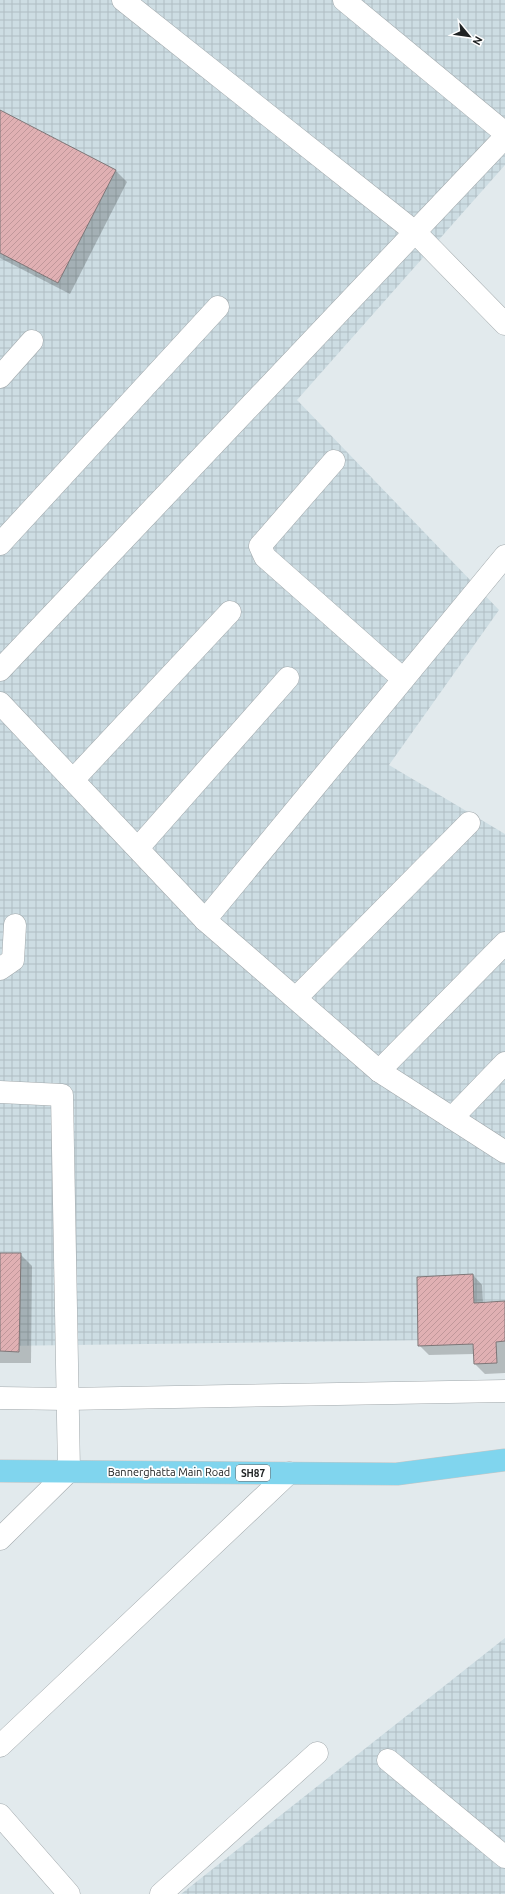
<svg xmlns="http://www.w3.org/2000/svg" width="505" height="1894" font-family="Ubuntu,sans-serif">
<defs>
<pattern id="industrial-grid" width="8" height="8" patternUnits="userSpaceOnUse"><rect width="8" height="8" fill="#cddde3"/><path d="M0 4h8M4 0v8" fill="none" stroke="#b0bdc3"/></pattern>
<pattern id="building-hatch" width="6" height="6" patternUnits="userSpaceOnUse"><rect width="6" height="6" fill="#e0b0b3"/><path d="M-1 1l2-2M0 6l6-6M5 7l2-2" fill="none" stroke="#c0979a"/></pattern>
</defs>
<rect width="100%" height="100%" fill="#e2eaed"/>
<g fill="url(#industrial-grid)">
<polygon points="0,0 505,0 505,165 297,400 499,610 389,765 505,834 505,1339 0,1346"/>
<polygon points="505,1638 505,1894 181,1894"/>
</g>
<g fill="#0003">
<polygon points="0,111 115,170 127,182 70,294 0,258"/>
<polygon points="0,1254 20,1254 32,1266 31,1363 0,1363"/>
<polygon points="473,1275 482,1285 483,1303 505,1302 505,1373 485,1374 475,1364 474,1354 429,1355 419,1345"/>
</g>
<g fill="url(#building-hatch)" stroke="#7e7778">
<polygon points="0,110 116,170 58,283 0,253"/>
<polygon points="0,1253 21,1253 19,1352 0,1351"/>
<polygon points="473,1274 474,1303 505,1301 505,1341 496,1342 497,1363 474,1364 473,1344 418,1346 417,1277"/>
</g>
<g fill="none" stroke-linecap="round" stroke-linejoin="round">
<defs>
<g id="minor">
<polyline points="123,0 415,232 505,324"/>
<polyline points="344,0 505,133"/>
<polyline points="0,377 32,341"/>
<polyline points="334,461 260,546 265,557 403,679"/>
<polyline points="0,544 218,307"/>
<polyline points="0,670 505,137"/>
<polyline points="0,703 205,920 379,1071 505,1152"/>
<polyline points="73,780 230,612"/>
<polyline points="138,848 288,678"/>
<polyline points="205,920 505,556"/>
<polyline points="0,969 13,960 15,925"/>
<polyline points="296,998 469,823"/>
<polyline points="379,1071 505,943"/>
<polyline points="0,1092 62,1095 69,1471 0,1539"/>
<polyline points="452,1118 505,1063"/>
<polyline points="0,1398 67,1399 505,1391"/>
<polyline points="0,1746 289,1473"/>
<polyline points="388,1760 505,1857"/>
<polyline points="0,1815 69,1894"/>
<polyline points="161,1894 317,1753"/>
</g>
<polyline id="major" points="0,1471 397,1474 505,1460"/>
</defs>
<use href="#minor" stroke="#a2a9ac" stroke-width="23"/>
<use href="#major" stroke="#c5c6c6" stroke-width="23"/>
<use href="#minor" stroke="#fff" stroke-width="22"/>
<use href="#major" stroke="#80d5ee" stroke-width="22"/>
</g>
<g text-anchor="middle" dominant-baseline="central" stroke-width="3.5" stroke-linejoin="round" paint-order="stroke">
<rect fill="#fff" stroke="#636566" stroke-width="1" x="236" y="1465" width="34" height="16" rx="3"/>
<g font-size="10" font-weight="bold" fill="#202324">
<text x="253" y="1473">SH87</text>
</g>
<g font-size="11" fill="#202324" stroke="#fff">
<text x="169" y="1472">Bannerghatta Main Road</text>
</g>
</g>
<g transform="translate(469 36) rotate(119)" stroke="#ffffff" stroke-width="3" paint-order="stroke">
<path d="M0-3L7 15L0 10L-7 15Z" fill="#202324"/>
<text y="-6" font-size="11" font-weight="bold" text-anchor="middle" fill="#202324">N</text>
</g>
</svg>
